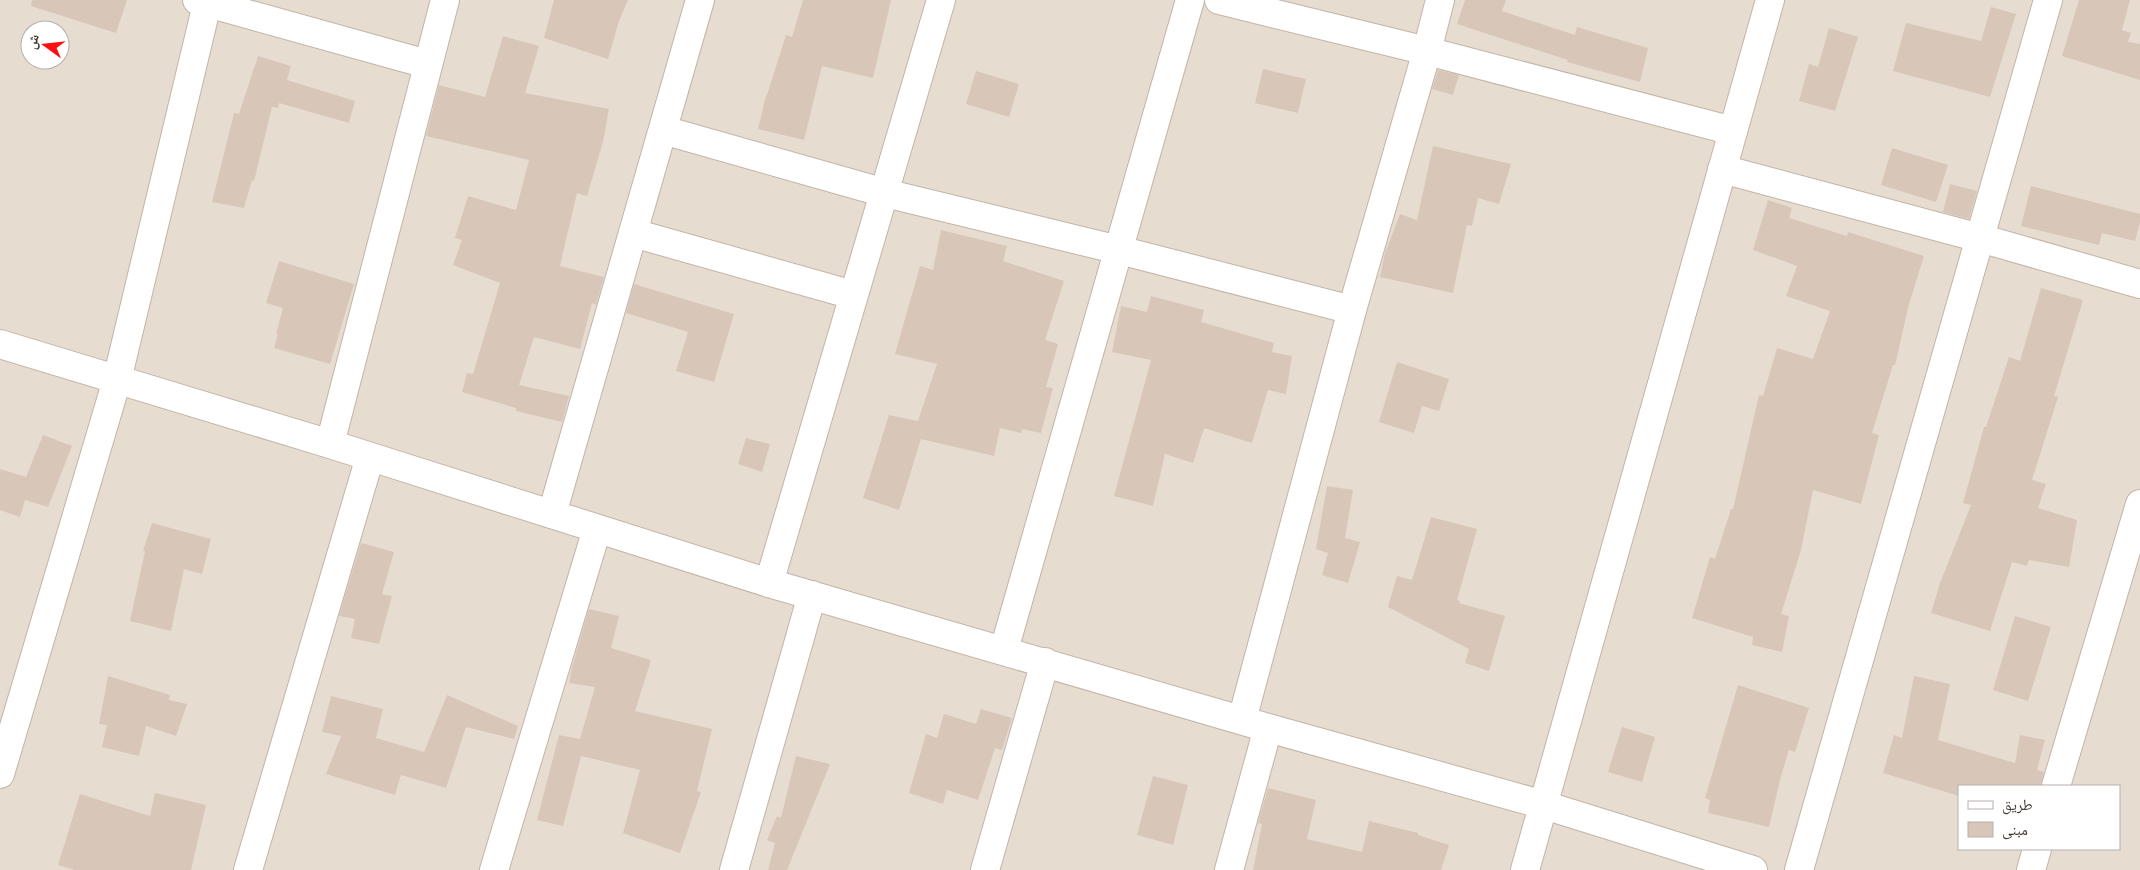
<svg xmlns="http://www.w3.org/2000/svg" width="2140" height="870" font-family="Jost,'Noto Naskh Arabic',sans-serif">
<rect width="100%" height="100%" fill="#f3ebe2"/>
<path fill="#e7dcd0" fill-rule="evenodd" d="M0 0H2140V870H0ZM30 30H60V60H30ZM1959 786H2119V849H1959Z"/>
<g fill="#d8c7b9">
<polygon points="32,0 127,0 116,33 31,6"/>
<polygon points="554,0 628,0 619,21 608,59 544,38"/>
<polygon points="803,0 891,0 873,78 822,66 804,140 758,129 766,95 767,95 786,35 792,37"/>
<polygon points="1465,0 1506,0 1502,11 1575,35 1577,27 1648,48 1640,82 1567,62 1568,60 1457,24"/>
<polygon points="2079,0 2130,0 2122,30 2131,33 2128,42 2140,44 2140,80 2062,56"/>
<polygon points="1991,7 2016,14 1990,97 1893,71 1906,23 1981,41"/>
<polygon points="1829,28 1858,37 1835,111 1799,101 1809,64 1818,67"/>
<polygon points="503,36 539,46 525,93 609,109 603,142 587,196 577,193 560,266 604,277 596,305 592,303 580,349 534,337 519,385 569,396 562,422 516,411 516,408 462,392 467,373 473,374 500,283 453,265 462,240 455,238 468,196 516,210 529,160 426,136 439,85 485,97"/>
<polygon points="258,56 291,66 287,80 355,101 349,123 279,103 278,108 272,107 254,181 252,180 244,208 212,202 234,113 239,114"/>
<polygon points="1263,69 1306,79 1298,113 1255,103"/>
<polygon points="1438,70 1459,75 1453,95 1432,89"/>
<polygon points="976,71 1019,84 1009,117 966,104"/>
<polygon points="1433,146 1511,164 1499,204 1478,198 1472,226 1467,225 1453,293 1380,277 1385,253 1400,214 1417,220"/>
<polygon points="1892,148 1948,165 1936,202 1881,185"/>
<polygon points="1950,184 1977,191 1969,219 1943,212"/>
<polygon points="2031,186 2140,214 2140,222 2135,241 2102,233 2099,245 2021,226"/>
<polygon points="1768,200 1792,208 1789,218 1847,236 1848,232 1924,256 1909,304 1895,365 1893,365 1872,433 1879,435 1861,504 1813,490 1801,550 1781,614 1789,616 1782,652 1752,645 1753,637 1692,618 1710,557 1715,559 1731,509 1733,509 1759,395 1763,396 1777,348 1813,359 1830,311 1786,296 1797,266 1753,250"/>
<polygon points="941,230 1007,246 1003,261 1064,281 1045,340 1058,344 1046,387 1053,388 1041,433 1022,429 1021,433 1000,428 994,456 921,439 899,510 863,498 889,415 918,421 937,364 895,354 920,266 933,270"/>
<polygon points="279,261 354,284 330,364 274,348 278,334 276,334 283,308 266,303"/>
<polygon points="634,284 734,314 714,382 676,371 688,332 626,313"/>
<polygon points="2041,288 2083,300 2054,396 2058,397 2032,480 2046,484 2038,508 2077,520 2069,567 2029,560 2027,566 2012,562 1990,631 1931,613 1940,583 1971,505 1963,503 1984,427 1986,427 2009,357 2020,361"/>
<polygon points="1151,296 1204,310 1201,322 1274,343 1272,352 1292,356 1286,394 1268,390 1252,443 1204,428 1193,463 1165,454 1153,506 1114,496 1151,360 1112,352 1121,306 1147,312"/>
<polygon points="1397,362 1449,379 1439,411 1422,406 1414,433 1379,422"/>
<polygon points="43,435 72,446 48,507 25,500 20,517 0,510 0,469 26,477"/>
<polygon points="746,438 770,444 762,472 738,464"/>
<polygon points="1327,486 1353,490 1345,538 1360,542 1348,583 1322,575 1328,553 1316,549"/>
<polygon points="1431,517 1477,529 1457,600 1460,601 1459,603 1505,616 1489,671 1465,663 1469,649 1388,607 1397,576 1412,580"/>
<polygon points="152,523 211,539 202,574 184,569 171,631 130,621 145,551 143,551"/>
<polygon points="361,543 394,552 382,594 392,596 379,644 351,638 355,619 339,616"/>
<polygon points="589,609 619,616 611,648 651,660 635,711 712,729 697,791 701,792 680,853 623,833 640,770 581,756 563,826 537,820 559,735 580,739 595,687 569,683 572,667"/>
<polygon points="2015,616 2051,627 2028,701 1993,690"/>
<polygon points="108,676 170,695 169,700 187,704 176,736 146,726 139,756 102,747 107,725 99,724"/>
<polygon points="1914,676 1950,684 1938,740 2015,763 2020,735 2045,740 2037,770 2044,772 2041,786 1959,786 1959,796 1883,773 1894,735 1902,738"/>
<polygon points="1738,685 1809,708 1795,752 1789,750 1781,776 1769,827 1708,813 1710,800 1705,798"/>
<polygon points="447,695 518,726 514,739 466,727 446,788 401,775 395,795 326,774 341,736 322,732 331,696 383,709 376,738 424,752"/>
<polygon points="981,709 1012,718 1002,750 995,748 978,800 947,790 943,804 909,793 926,734 937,738 944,714 976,724"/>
<polygon points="1622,727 1655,737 1642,782 1608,772"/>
<polygon points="796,756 830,764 787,870 768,870 775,843 767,840 777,816 781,818"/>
<polygon points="1153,776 1188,785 1173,845 1137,835"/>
<polygon points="1268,788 1316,800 1307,839 1362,852 1369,821 1418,833 1418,835 1449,845 1441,870 1253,870 1262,824 1258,823"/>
<polygon points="155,793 206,805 191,870 75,870 58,865 80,794 150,816"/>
</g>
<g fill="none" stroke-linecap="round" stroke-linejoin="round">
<defs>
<g id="minor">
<polyline points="197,0 427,64"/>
<polyline points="1219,0 1427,51 1733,131"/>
<polyline points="663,130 885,193 1119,250 1352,310"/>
<polyline points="1722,169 1980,238 2140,284"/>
<polyline points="633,233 853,295"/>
<polyline points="0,344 330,444 769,583 1268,728 1544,805 1753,870"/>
<polyline points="330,444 445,0"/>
<polyline points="552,514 700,0"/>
<polyline points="769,583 941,0"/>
<polyline points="1004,650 1190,0"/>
<polyline points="1242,720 1352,310 1427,51 1440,0"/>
<polyline points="0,774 117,380 208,0"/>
<polyline points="2056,786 2140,504"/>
<polyline points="248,870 370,457"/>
<polyline points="494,870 597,529"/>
<polyline points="734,870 812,595"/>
<polyline points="985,870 1045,662"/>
<polyline points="1229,870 1268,728"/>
<polyline points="1525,870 1770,0"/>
<polyline points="1799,870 2048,0"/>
<polyline points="2031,870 2037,849"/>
</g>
</defs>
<use href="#minor" stroke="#c2b4a7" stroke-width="30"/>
<use href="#minor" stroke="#fff" stroke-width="28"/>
</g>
<rect x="1958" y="785" width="162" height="65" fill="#ffffff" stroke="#b5b0ad"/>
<rect x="1968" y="801" width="25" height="8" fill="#ffffff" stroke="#b5b0ad"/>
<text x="2002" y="810" font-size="15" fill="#453a32">طريق</text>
<rect x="1968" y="822" width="25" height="15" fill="#d8c7b9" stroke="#b5b0ad"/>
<text x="2002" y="835" font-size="15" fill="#453a32">مبنى</text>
<g transform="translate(45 45) rotate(285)"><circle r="24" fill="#ffffff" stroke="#b5b0ad"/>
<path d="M0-4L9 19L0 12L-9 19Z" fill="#ff0d11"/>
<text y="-8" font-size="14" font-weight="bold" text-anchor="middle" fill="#453a32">ش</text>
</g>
</svg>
